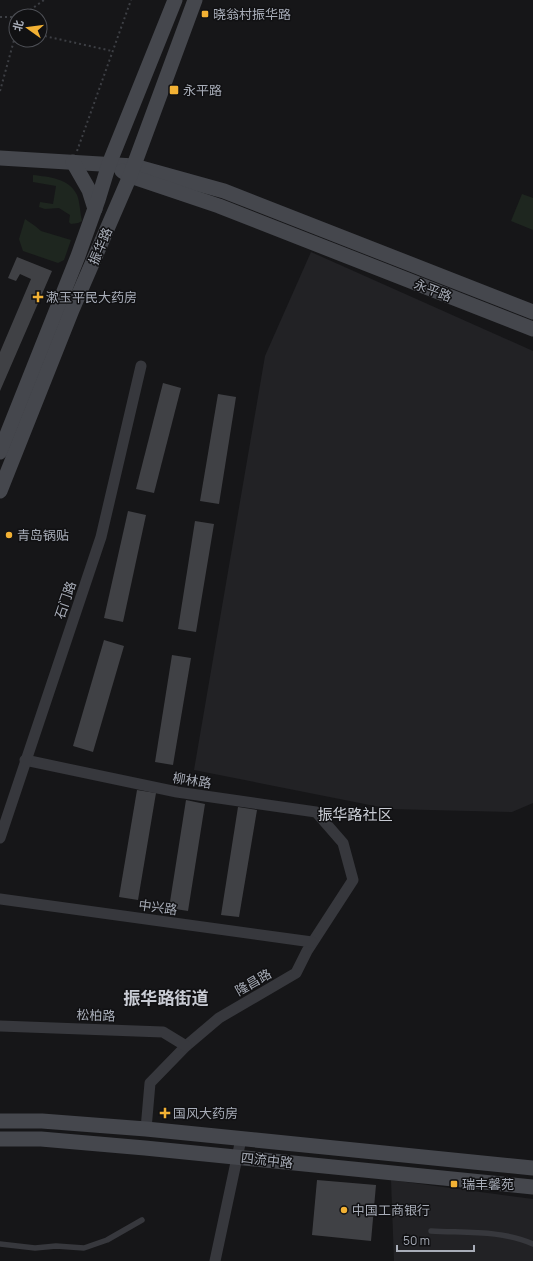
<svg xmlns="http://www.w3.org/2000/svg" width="533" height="1261" font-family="Manrope,'Noto Sans SC',sans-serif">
<rect width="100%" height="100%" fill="#161618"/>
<g fill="#222225">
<polygon points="311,252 533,351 533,803 512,812 390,809 194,770 265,356"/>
<polygon points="391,1180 533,1199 533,1261 394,1261"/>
</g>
<g fill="#1e261f">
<path d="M33 175C49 177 69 178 77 195 80 202 80 213 82 221L78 223 71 224 69 222 70 215 59 208 45 209 39 207 40 202 53 204 56 186 33 182Z"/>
<polygon points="522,194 533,198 533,230 511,221"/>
<polygon points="25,219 35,226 41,231 71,240 64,260 58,263 23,251 19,239"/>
</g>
<g fill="#404145">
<polygon points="17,257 52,271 0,391 0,352 31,279 20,274 16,281 8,278"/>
<polygon points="163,383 181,388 154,493 136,489"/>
<polygon points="218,394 236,397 219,504 200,501"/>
<polygon points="128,511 146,515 123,622 104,618"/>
<polygon points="195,521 214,524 196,632 178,629"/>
<polygon points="104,640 124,646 93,752 73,746"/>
<polygon points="172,655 191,658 173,765 155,762"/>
<polygon points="137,790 156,793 138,900 119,897"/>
<polygon points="186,800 205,804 188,911 169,908"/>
<polygon points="238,807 257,810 239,917 221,915"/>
<polygon points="317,1180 376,1185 371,1241 312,1235"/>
</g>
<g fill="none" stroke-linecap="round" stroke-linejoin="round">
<g stroke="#3d3f44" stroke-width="2" stroke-dasharray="2 3" stroke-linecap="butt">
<polyline points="22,16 44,0"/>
<polyline points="0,17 16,17"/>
<polyline points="40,35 112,51"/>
<polyline points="0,91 16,33"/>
<polyline points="77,151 131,0"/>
</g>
<g stroke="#37383d" stroke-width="5.5">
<path d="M431 1231C465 1233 502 1230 533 1244"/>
<polyline points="0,1244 35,1248 56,1246 84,1248 107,1240 142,1220"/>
</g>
<g stroke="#37383d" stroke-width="11">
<polyline points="25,760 177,792 316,812 343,843 353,880 307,951 296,973 219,1018 186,1046 150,1083 146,1129"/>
<polyline points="0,838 101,537 141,366"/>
<polyline points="0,899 312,942"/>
<polyline points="0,1026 163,1032 186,1046"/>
<polyline points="215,1261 241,1139"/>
</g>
<g stroke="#45474d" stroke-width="15">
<polyline points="0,158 134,166 224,191 533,312"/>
<polyline points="73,162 89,190 95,209"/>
<polyline points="122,171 130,176 219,206 533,329"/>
<polyline points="0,452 78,256 98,200 109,164 175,0"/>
<polyline points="0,491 72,310 130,176 195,0"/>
<polyline points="0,1121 42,1121 146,1129 533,1168"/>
<polyline points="0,1139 41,1139 145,1148 533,1187"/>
</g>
</g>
<g fill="#f2b134" stroke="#111113" stroke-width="1.5">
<rect x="201" y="10" width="8" height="8" rx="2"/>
<rect x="169" y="85" width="10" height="10" rx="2"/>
<path d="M36 291h4v4h4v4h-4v4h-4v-4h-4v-4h4z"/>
<circle cx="9" cy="535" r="4"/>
<path d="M163 1107h4v4h4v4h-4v4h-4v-4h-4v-4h4z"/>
<rect x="450" y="1180" width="8" height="8" rx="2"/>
<circle cx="344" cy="1210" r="4"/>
</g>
<g text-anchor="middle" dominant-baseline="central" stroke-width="3" stroke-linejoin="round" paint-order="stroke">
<g font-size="13" fill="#a8adb8" stroke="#111113" text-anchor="start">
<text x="213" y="14">晓翁村振华路</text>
<text x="183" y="90">永平路</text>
<text x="46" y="297">漱玉平民大药房</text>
<text x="17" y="535">青岛锅贴</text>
<text x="173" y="1113">国风大药房</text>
<text x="462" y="1184">瑞丰馨苑</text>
<text x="352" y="1210">中国工商银行</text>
</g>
<g font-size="13" fill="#a8adb8" stroke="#111113">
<text transform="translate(100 246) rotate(-67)">振华路</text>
<text transform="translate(433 290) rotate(21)">永平路</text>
<text transform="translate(65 600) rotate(-71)">石门路</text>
<text transform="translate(192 780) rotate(9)">柳林路</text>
<text transform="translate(158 907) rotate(8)">中兴路</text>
<text transform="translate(253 982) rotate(-30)">隆昌路</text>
<text transform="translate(96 1015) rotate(2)">松柏路</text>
<text transform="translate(267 1160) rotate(6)">四流中路</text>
</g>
<g font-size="15" fill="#c9ccd4" stroke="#111113">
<text x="355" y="814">振华路社区</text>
</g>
<g font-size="17" font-weight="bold" fill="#c9ccd4" stroke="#111113">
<text x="166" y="997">振华路街道</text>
</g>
</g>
<g transform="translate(28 28) rotate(284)"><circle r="19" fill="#111113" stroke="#4d4f55"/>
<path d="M0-3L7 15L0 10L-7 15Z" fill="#f2b134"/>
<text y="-6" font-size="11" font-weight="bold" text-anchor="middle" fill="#a8adb8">北</text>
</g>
<path d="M397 1245v6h77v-6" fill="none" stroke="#a8adb8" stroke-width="2"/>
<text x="403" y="1245" font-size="12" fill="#a8adb8" stroke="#111113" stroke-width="3" paint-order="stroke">50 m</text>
</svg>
